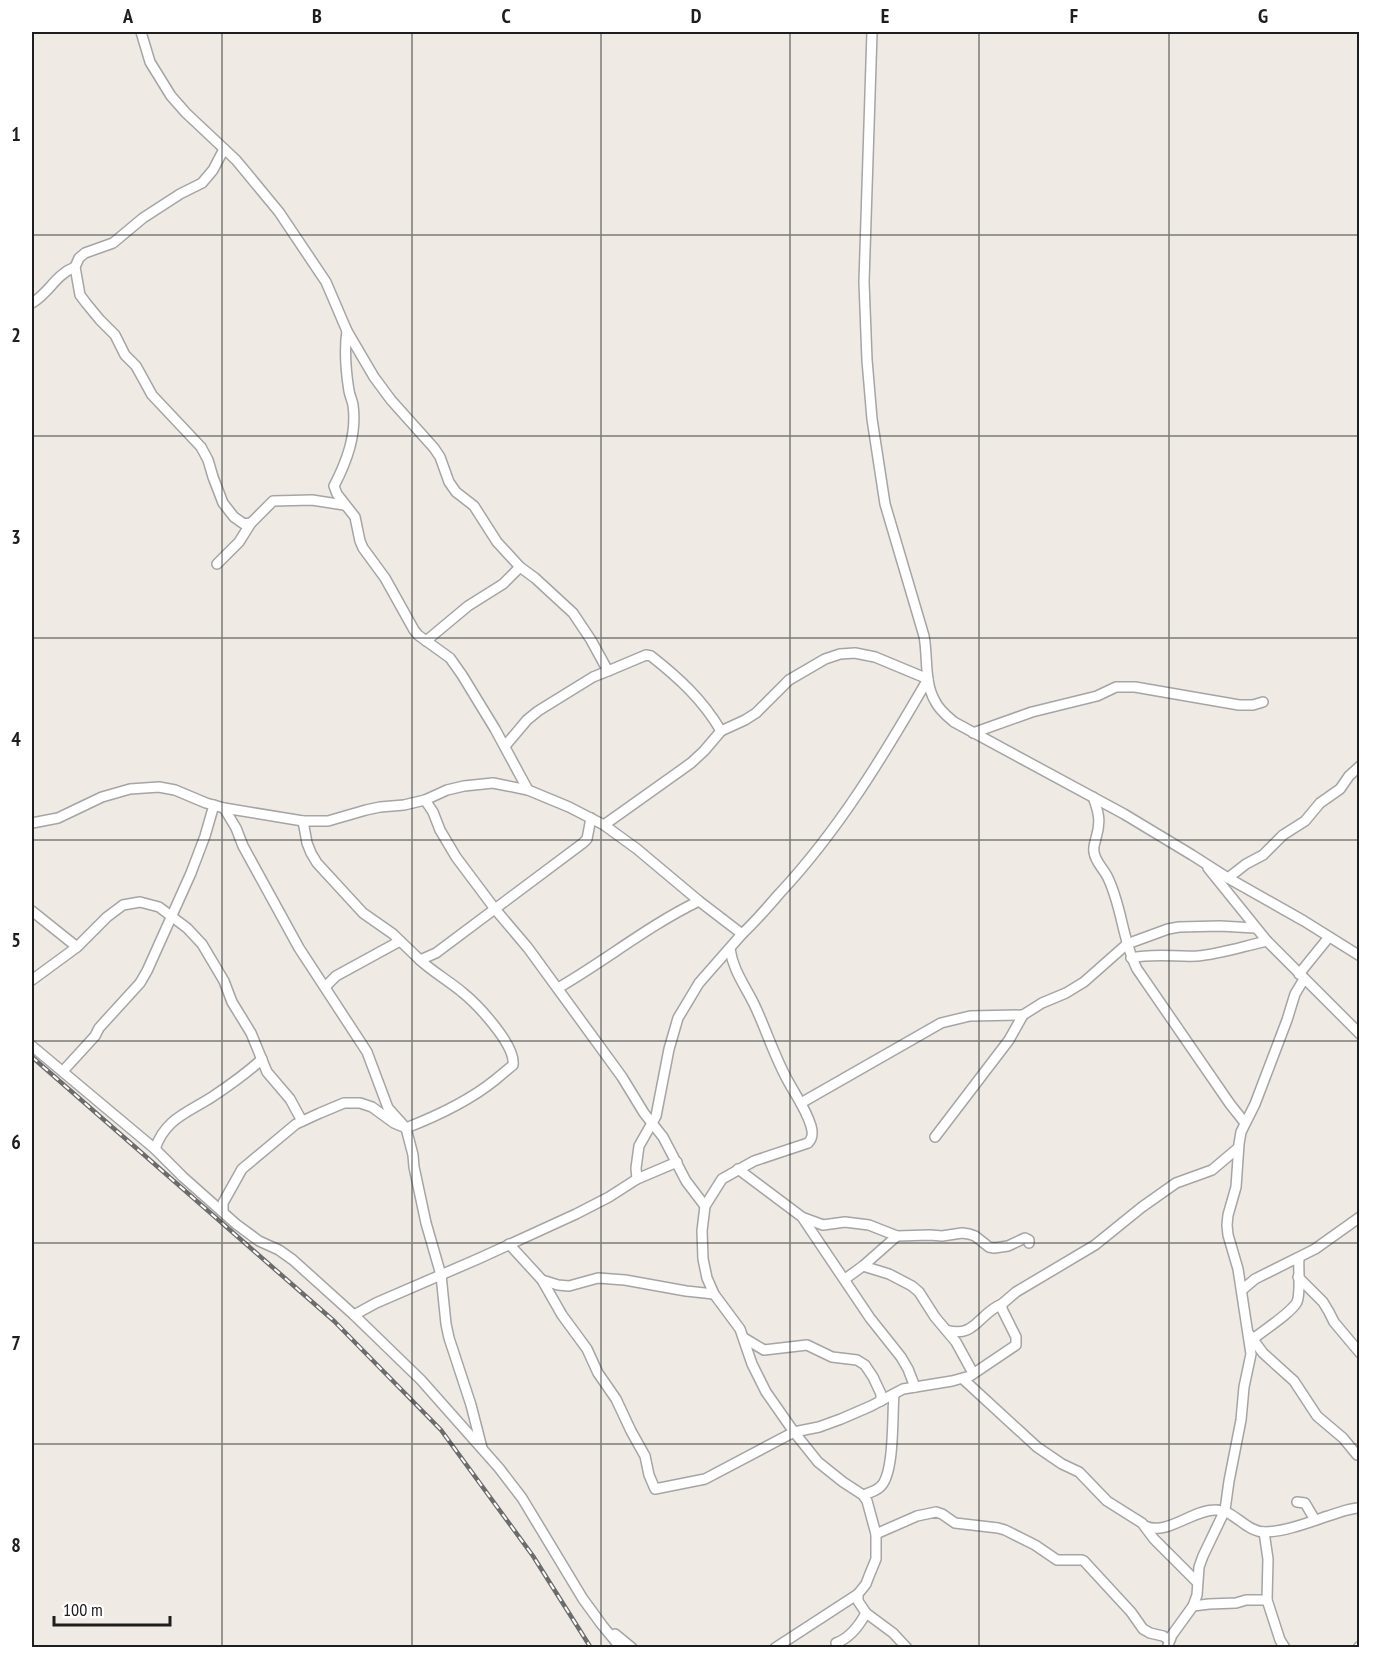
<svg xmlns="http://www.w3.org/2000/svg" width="1391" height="1679" font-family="'PT Sans Narrow',sans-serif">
<rect width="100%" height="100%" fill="#efeae4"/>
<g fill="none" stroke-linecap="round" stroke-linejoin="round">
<defs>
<g id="minor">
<polyline points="141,32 150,62 171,96 186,113 236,160 279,212 326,282 347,331 374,377 391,400 434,448 440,457 449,482 456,492 474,506 497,542 520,567 503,584 468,606 426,641"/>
<path d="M872 32 864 282 867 360 872 419 885 504 924 636C928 657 924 682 935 701 939 710 947 716 954 722L1124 814 1192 855 1228 878 1304 921 1360 956"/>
<polyline points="224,149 213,170 202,183 180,194 143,218 113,243 85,253 79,258 75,267 80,295 86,303 100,320 115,335 125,355 136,366 152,395 201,447 208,460 213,477 223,503 234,517 244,524 251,523"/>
<path d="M32 303C50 292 55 275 75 267"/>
<path d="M347 331C344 350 346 372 349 391 350 396 352 400 353 405 357 434 347 461 334 486L337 494 355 517 360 541 363 548 385 578 414 630 418 635 450 658 462 675 495 729 528 790"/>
<polyline points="217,564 239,542 251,523 273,501 312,500 344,505"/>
<path d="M520 567 535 578 573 613 591 640 608 671 646 655 651 656C679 678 703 700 721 731"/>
<polyline points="973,733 1032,712 1097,696 1116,687 1135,687 1239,705 1253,705 1263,702"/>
<polyline points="505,746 527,720 538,711 593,677 608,671"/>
<path d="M1093 797C1099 813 1101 822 1096 838 1095 843 1093 846 1094 852 1095 861 1102 867 1107 876 1122 905 1122 940 1137 969L1230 1104 1245 1123"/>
<polyline points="425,800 433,812 440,830 456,857 495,909 528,948 622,1077 644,1113 663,1137 686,1181 705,1206"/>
<polyline points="224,808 236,828 243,846 299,948 367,1052 388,1108 406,1128 413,1155 414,1167 426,1223 441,1275 446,1324 449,1338 471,1405 482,1448"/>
<polyline points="303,821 307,843 311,853 317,863 363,913 393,934 420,960 436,953 583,843 587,839 591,818"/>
<path d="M32 823 58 818 102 797 130 789 159 787 175 790 206 803 224 808 303 821H328L366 810 380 807 404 805 425 800 447 790 464 786 493 783 528 790 569 807 604 825 637 849 699 901 742 934C755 922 767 908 779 894 839 830 884 755 928 679L875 657 855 653 840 654 825 659 789 680 756 713 745 720 721 731 704 751 691 763 604 825"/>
<polyline points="1208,868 1267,941 1360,1034"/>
<polyline points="1228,878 1246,864 1263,855 1283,835 1305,821 1320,803 1340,789 1349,776 1360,766"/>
<polyline points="32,911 77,947"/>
<path d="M730 949C733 970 744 984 754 1004 766 1029 774 1056 788 1081 796 1096 806 1109 811 1126 813 1133 813 1138 808 1143L754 1161 722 1179 705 1206 702 1231 703 1259 707 1278 714 1294 740 1329 752 1364 766 1392 794 1432 818 1462 843 1482 863 1495 867 1501 876 1534V1559L869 1576 866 1584 858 1594V1601L866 1613 893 1633 907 1648"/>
<path d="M1131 958C1154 953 1175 957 1197 956 1221 954 1244 946 1267 941"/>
<polyline points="1299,974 1329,937"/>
<polyline points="32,980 77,947 107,917 123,905 140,902 159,907 187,928 202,944 224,981 232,1002 251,1033 267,1072 290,1099 302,1121"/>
<polyline points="325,987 336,976 400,941"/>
<path d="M558 988C605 961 649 925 699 901"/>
<polyline points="32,1046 155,1149 183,1177 236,1224 259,1241 279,1250 293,1260 354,1315 421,1380 499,1468 522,1498 583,1599 602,1625 621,1648"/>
<polyline points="63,1071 95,1036 99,1028 140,983 147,971 191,873 205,836 214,805"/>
<polyline points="801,1103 941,1023 970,1016 1023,1015"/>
<polyline points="935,1137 1009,1040 1023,1015 1042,1003 1066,993 1084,982 1127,944 1168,929 1179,927 1220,926 1255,928"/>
<path d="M155 1149C165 1119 187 1113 212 1097 230 1085 247 1073 262 1059"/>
<polyline points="738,1169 802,1217 870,1318 901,1357 908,1369 915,1387"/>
<polyline points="637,1179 636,1168 639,1146 656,1116 669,1049 678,1018 699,983 742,934"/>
<path d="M223 1212V1203L242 1169 296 1124 320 1113 344 1103H360L372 1107 394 1123 406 1128C437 1116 469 1101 495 1080 501 1075 507 1070 513 1065 516 1045 477 1004 462 992 449 981 433 972 420 960"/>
<polyline points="804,1218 823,1225 845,1222 869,1225 897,1236 930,1235 942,1236 962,1233 969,1234 975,1236 989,1247 994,1248 1008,1246 1025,1238 1029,1240 1029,1243"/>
<polyline points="509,1244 542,1280 562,1315 587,1349 598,1373 616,1399 631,1431 645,1456 649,1475 655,1489 705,1479 794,1432 819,1427 841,1419 871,1406 903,1389 952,1381 970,1376 1016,1345 1016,1337 1002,1309 1002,1304 1016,1292 1095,1245 1142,1207 1176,1183 1212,1170 1238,1148"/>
<polyline points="863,1266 889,1274 912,1286 919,1292 935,1317 956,1342 973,1373"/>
<polyline points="1298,1277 1323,1302 1329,1312 1334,1322 1360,1353"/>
<polyline points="845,1279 863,1266 897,1236"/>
<polyline points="542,1280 558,1285 569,1286 598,1278 625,1280 686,1291 714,1294"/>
<polyline points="1242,1290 1255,1279 1315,1249 1360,1217"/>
<polyline points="354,1315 376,1303 480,1258 576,1214 609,1197 637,1179 677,1162"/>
<path d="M946 1330C975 1339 979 1313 1002 1304"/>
<polyline points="1249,1334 1263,1353 1294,1381 1317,1416 1343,1438 1357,1455 1360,1455"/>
<polyline points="744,1338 764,1350 807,1345 832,1357 857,1360 865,1365 873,1377 881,1394 881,1401"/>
<path d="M1253 1339C1264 1330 1291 1313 1297 1302 1301 1293 1298 1269 1299 1258"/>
<polyline points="963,1379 1037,1447 1062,1464 1079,1472 1107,1501 1142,1523 1154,1539 1197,1582"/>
<path d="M863 1495C869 1493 876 1491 880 1487 895 1475 892 1414 894 1394"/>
<polyline points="1297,1502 1305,1503 1315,1520"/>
<path d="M1145 1526C1167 1536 1192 1510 1215 1510 1234 1509 1245 1532 1265 1532 1284 1532 1310 1522 1328 1516 1339 1513 1348 1508 1360 1508"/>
<polyline points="1264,1532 1268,1559 1267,1600 1280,1640 1285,1648"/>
<polyline points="876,1534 917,1516 936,1512 942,1514 955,1523 998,1528 1005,1530 1035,1545 1057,1560 1082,1560 1084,1561 1131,1612 1143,1629 1150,1633 1163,1636 1169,1640"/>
<polyline points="1193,1606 1209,1604 1236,1603 1246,1600 1267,1600"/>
<polyline points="615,1634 632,1648"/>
<path d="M836 1643C850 1638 859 1626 866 1613"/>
<polyline points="775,1648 858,1594"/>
<polyline points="1167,1648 1172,1635 1193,1606 1197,1595 1199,1567 1203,1556 1225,1510 1229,1481 1241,1420 1244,1387 1251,1354 1238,1269 1228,1235 1227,1225 1228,1215 1236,1187 1239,1144 1241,1132 1255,1104 1287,1020 1295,994 1304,979"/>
<polyline points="1358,1648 1360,1646"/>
</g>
</defs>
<use href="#minor" stroke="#a5a5a5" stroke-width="12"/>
<use href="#minor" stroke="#fff" stroke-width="9"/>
<defs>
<polyline id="rail" points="32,1057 334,1321 441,1430 533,1556 591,1648"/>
</defs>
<use href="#rail" stroke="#6c6c6c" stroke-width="4.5"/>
<use href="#rail" stroke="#fff" stroke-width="2" stroke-dasharray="7" stroke-linecap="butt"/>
</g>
<path fill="none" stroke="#1e1e1e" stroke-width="1.5" stroke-opacity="0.55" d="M222 32V1648M412 32V1648M601 32V1648M790 32V1648M979 32V1648M1169 32V1648M32 235H1360M32 436H1360M32 638H1360M32 840H1360M32 1041H1360M32 1243H1360M32 1444H1360"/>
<rect width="1391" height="1679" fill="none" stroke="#ffffff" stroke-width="66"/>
<path d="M54 1616v9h116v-9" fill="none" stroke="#1e1e1e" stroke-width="3"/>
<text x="63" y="1616" font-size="18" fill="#1e1e1e" stroke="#ffffff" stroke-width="4.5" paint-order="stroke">100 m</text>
<rect x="33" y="33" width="1325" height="1613" fill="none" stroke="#1e1e1e" stroke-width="2"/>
<g font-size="20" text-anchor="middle" font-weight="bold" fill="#1e1e1e">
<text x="128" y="23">A</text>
<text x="317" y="23">B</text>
<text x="506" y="23">C</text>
<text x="696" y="23">D</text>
<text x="885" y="23">E</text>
<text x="1074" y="23">F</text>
<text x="1263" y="23">G</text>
<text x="16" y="141">1</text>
<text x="16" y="342">2</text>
<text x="16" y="544">3</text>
<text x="16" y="746">4</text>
<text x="16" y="947">5</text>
<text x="16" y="1149">6</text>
<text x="16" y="1350">7</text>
<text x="16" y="1552">8</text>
</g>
</svg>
